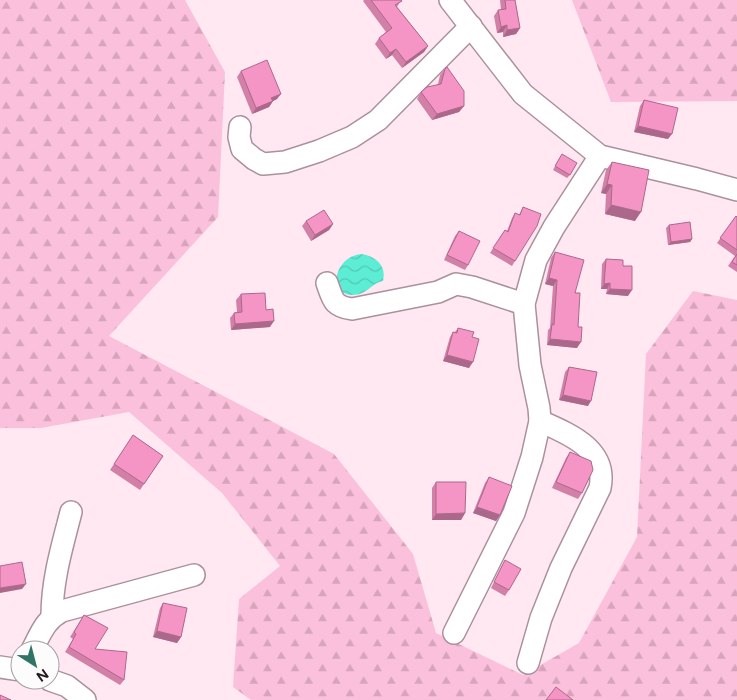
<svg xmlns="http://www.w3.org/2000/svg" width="737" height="700" font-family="Figtree,sans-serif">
<defs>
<pattern id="forest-firs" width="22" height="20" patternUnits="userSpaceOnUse" patternTransform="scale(1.25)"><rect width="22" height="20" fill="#fbc0dc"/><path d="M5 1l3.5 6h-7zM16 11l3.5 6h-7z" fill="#d7a4bc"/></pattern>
<pattern id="water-waves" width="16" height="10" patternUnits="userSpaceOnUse" patternTransform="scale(1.25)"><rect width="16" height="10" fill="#5cedd4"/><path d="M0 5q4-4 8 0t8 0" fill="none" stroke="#50cab6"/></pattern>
</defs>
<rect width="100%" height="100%" fill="#ffe8f2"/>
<g fill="url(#forest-firs)">
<polygon points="0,0 185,0 225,72 218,217 109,336 334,454 413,554 436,633 523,675 579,643 637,537 646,354 693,291 737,300 737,700 251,700 233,687 239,599 280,566 222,493 129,412 41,428 0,428"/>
<polygon points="572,0 737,0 737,101 611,102"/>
</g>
<path fill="url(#water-waves)" d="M361 254C376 256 387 266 383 281 371 283 368 295 352 295 327 294 334 257 361 254Z"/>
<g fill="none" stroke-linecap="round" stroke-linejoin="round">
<defs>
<g id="minor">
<polyline points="450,0 523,94 600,156 697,179 737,190"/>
<polyline points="240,127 239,137 242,149 254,159 263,164 285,162 319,151 352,137 378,120 471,26"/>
<path d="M327 283C333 300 333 306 352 309L438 292 456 284 472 287 524 304"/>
<path d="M52 616C52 580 62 547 71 512"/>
<polyline points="454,633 514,513 532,457 540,421 539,408 530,365 524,304 536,260 554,227 600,156"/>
<path d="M32 650C41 633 45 620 62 611L194 575"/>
<path d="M528 663 541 618 561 568 600 488C608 449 569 434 540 421"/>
<polyline points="0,667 20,670"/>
<polyline points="50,680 67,686 85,700"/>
</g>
</defs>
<use href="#minor" stroke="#ab919d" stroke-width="24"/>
<use href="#minor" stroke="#fff" stroke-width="21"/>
</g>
<g fill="#d380a9">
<polygon points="364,0 401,0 397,7 428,46 424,52 402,68 392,55 386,59 375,44 379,38 386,32 363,1"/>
<polygon points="500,0 515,0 520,28 516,34 503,37 503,32 497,33 494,16 498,10 501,10"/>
<polygon points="445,69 464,106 459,112 432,120 417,99 421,92 438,84 440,75"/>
<polygon points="241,71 277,99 273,101 269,107 252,114 237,77"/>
<polygon points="644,100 668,139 634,132 640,106"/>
<polygon points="560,157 570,175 567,178 553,170"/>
<polygon points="612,162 635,221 605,214 606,194 601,193 606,170"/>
<polygon points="523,207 515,261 512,266 490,253 505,230 507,231 512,218 515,213 519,215"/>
<polygon points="736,216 737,217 737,272 728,266 735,256 717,243"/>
<polygon points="306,221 333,224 329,230 311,241 302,226"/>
<polygon points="669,225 692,239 690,242 668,245 666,228"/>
<polygon points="459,231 468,265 465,270 444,260 455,236"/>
<polygon points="555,252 575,293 577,348 547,345 548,330 550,328 553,286 545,284 551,258"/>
<polygon points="606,259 623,266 628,296 606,294 607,289 601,289 602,264"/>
<polygon points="241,294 266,310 270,327 231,330 230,318 234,313 237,312 236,300"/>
<polygon points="458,328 472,337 469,368 443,361 450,337 453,332 455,332"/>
<polygon points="569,367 588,406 559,400 565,372"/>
<polygon points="133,435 163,456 140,490 110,470"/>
<polygon points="570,452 582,493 578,499 552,488 566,458"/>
<polygon points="489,477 500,515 496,521 473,513 485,483"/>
<polygon points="436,482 465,513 461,520 432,520 432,488"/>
<polygon points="505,560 509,590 505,596 491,588"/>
<polygon points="163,603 181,637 177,643 153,637 160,608"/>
<polygon points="84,615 95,649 124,680 120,685 65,652 73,639 70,637"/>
</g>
<g fill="#ac688a">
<polygon points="507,25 503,32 497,33 501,27"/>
<polygon points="520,28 516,34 503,37 507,30"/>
<polygon points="428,46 424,52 402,68 406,62"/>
<polygon points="396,49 392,55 386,59 390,53"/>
<polygon points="281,94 277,99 273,101 269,107 252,114 256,108 271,98"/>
<polygon points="464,106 459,112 432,120 437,114"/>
<polygon points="638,126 672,134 668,139 634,132"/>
<polygon points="607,184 612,185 606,194 601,193"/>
<polygon points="611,205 641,212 635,221 605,214"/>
<polygon points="333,224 329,230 311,241 315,235"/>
<polygon points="692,239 690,242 668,245 671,242"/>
<polygon points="549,278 557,280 553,286 545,284"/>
<polygon points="610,283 607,289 601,289 604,284"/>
<polygon points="610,289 632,290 628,296 606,294"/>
<polygon points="274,321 270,327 231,330 235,324"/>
<polygon points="550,339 581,342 577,348 547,345"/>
<polygon points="447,355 473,362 469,368 443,361"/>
<polygon points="563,395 591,401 588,406 559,400"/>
<polygon points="477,507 500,515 496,521 473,513"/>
<polygon points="465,513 461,520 432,520 436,514"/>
<polygon points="26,584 22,589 0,593 0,588"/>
<polygon points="157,631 181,637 177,643 153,637"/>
</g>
<g fill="#f595c5" stroke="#ac688a">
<polygon points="371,0 401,0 402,1 395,5 428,46 406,62 396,49 390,53 379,38 392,28"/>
<polygon points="505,0 515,0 520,28 507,30 507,25 501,27 498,10 506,9"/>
<polygon points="267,60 281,94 271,98 273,101 256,108 241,71"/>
<polygon points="447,67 464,91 464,106 437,114 421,92 427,87 441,84 445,69"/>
<polygon points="644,100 678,108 672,134 638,126"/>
<polygon points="562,154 577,163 570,175 555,166"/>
<polygon points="612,162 649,170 641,212 611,205 612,185 607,184"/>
<polygon points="523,207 541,214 537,226 515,261 493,248 505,230 508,232 515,213 520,215"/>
<polygon points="324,210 333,224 315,235 306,221"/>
<polygon points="736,216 737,217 737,250 720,238"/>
<polygon points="690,222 692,239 671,242 669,225"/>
<polygon points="459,231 480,241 468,265 447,255"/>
<polygon points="555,252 584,260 575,293 580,293 578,327 582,327 581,342 550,339 552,324 554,325 557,280 549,278"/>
<polygon points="737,254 737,265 732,262"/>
<polygon points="606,259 623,260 623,266 632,266 632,290 610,289 610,283 604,284"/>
<polygon points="265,293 266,310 273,309 274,321 235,324 234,313 242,312 241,294"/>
<polygon points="458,328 474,332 472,337 479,339 473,362 447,355 453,332 457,333"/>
<polygon points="569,367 597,372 591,401 563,395"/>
<polygon points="133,435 163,456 144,484 114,464"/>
<polygon points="570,452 591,461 593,470 582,493 556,482"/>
<polygon points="489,477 512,486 500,515 477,507"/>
<polygon points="436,482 466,482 465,513 436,514"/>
<polygon points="505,560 521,569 509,590 494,582"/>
<polygon points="22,562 26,584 0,588 0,566"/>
<polygon points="163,603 187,608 181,637 157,631"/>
<polygon points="84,615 108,628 95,649 127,652 124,680 69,647 76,634 74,632"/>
<polygon points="556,687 573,700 546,700"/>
<polygon points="0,695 11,700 0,700"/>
</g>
<g transform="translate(35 665) rotate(144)"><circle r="24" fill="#fcfcfc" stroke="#a5a1a3"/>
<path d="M0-4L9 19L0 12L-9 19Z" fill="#307468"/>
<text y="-8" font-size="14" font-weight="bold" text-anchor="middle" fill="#22181d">N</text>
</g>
</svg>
